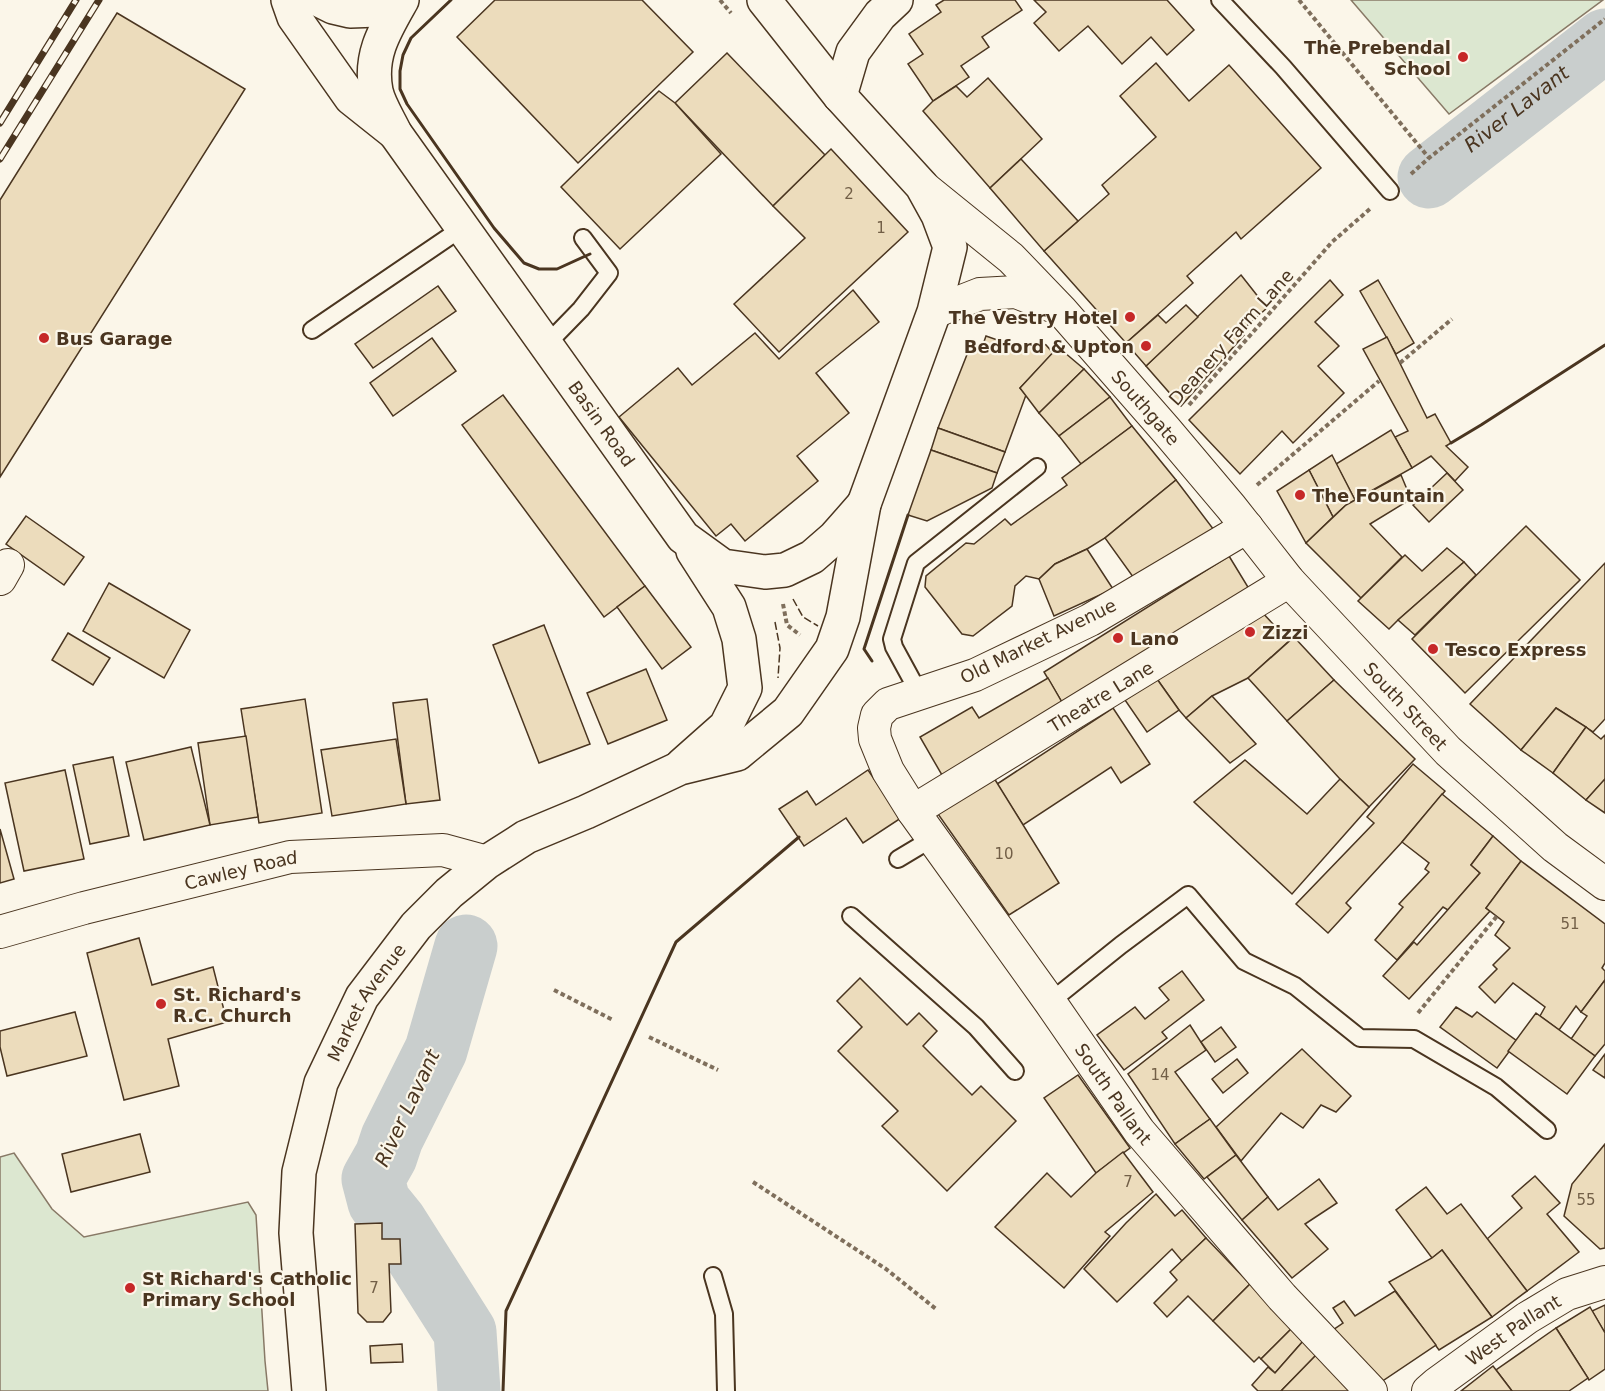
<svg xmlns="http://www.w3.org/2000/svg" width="1605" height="1391" font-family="'DejaVu Sans',sans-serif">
<rect width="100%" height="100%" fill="#fbf6e9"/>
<g fill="#dce7d0" stroke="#887966" stroke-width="1.5">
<polygon points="1351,0 1603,0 1449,114"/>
<polygon points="14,1153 52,1209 84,1237 248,1202 256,1215 265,1361 268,1391 0,1391 0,1157"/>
</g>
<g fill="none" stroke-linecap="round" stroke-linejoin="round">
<polyline stroke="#c9cecd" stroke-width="10" points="1424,168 1429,177"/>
<g stroke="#c9cecd" stroke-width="63">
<path id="s1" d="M1429 177 1605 40"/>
<polyline points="466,946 436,1050 392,1138 386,1156 373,1179 379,1202 396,1223 465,1332 469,1391"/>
</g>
</g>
<g fill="#ecdcbc" stroke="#4a3520" stroke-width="1.5">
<polygon points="495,0 642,0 693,52 578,163 457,37"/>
<polygon points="944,0 1015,0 1022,10 982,37 989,47 961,66 969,77 933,101 908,64 923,54 909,34 941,12 936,5"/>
<polygon points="1034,0 1167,0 1194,30 1167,55 1151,37 1122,64 1088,26 1059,51 1034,23 1046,12"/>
<polygon points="117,13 245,89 0,477 0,200"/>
<polygon points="727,53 825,155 773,206 675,103"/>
<polygon points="1156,63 1189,101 1229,65 1321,168 1241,239 1236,232 1187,276 1193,283 1126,343 1044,251 1109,194 1102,185 1156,137 1120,96"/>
<polygon points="988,78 1042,139 990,188 923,111 933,101 956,86 967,97"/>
<polygon points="659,91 675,103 721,154 620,249 561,187"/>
<polygon points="831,149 908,232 779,352 734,304 805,238 773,206"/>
<polygon points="1021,159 1078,221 1044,251 990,188"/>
<polygon points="1241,275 1267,308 1240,332 1244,335 1181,406 1146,366"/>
<polygon points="1330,280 1343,295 1315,322 1339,346 1318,366 1344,393 1293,443 1282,431 1240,474 1189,420"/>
<polygon points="1378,280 1414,343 1396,354 1360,291"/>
<polygon points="438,286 456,311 373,368 355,344"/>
<polygon points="853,290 879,322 816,373 849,413 797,456 818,481 745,541 731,524 716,536 619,417 678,368 692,385 755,333 779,359"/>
<polygon points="1186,305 1198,317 1146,366 1126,343 1158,315 1166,323"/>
<polygon points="986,336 1026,350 1030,345 1036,343 1041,343 1046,345 1053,353 1020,388 1026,395 1005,452 938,428 970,347 981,350"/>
<polygon points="1387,337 1427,418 1435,414 1451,443 1446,446 1468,467 1455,481 1431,456 1412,468 1395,437 1408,431 1363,349"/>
<polygon points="432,338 456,371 393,416 370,383"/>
<polygon points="1058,347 1084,369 1039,413 1020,388"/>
<polygon points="1084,369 1110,397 1059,436 1039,413"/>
<polygon points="503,395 645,586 604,617 462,425"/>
<polygon points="1110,397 1132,426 1081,464 1059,436"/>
<polygon points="1132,426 1176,480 1105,538 1087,549 1055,564 1039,579 1026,576 1015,586 1012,606 973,636 962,634 925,587 926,576 966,543 974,544 1005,519 1011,525 1067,485 1062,478"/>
<polygon points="938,428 1005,452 997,473 931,450"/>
<polygon points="1391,430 1412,468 1355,500 1336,464"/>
<polygon points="931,450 997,473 992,488 927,521 908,515"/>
<polygon points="1332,455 1355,500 1346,505 1333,517 1309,470"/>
<polygon points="1309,470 1333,517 1306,543 1277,491"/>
<polygon points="1447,473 1463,490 1429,522 1413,505"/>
<polygon points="1401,475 1411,499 1370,524 1402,557 1361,598 1306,543 1346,505"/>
<polygon points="1176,480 1214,530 1136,581 1105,538"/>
<polygon points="26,516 84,557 64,585 6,544"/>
<polygon points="1526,526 1580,580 1465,693 1412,639"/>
<polygon points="1447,548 1464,562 1398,620 1389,629 1358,601 1405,555 1422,571"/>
<polygon points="1087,549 1113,589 1054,616 1039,579 1055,564"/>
<polygon points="1229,556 1254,597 1067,711 1044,672"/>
<polygon points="1464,562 1476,575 1415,635 1398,620"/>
<polygon points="1605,563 1605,719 1593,732 1556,708 1521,750 1470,704"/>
<polygon points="109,583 190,630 164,678 83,631"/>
<polygon points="645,586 691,647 662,669 617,607"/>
<polygon points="1259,609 1289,641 1248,678 1212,696 1186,718 1179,710 1157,679"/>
<polygon points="544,625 590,744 539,763 493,645"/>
<polygon points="68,633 110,658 93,685 52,660"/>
<polygon points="1294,637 1334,680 1287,721 1248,678"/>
<polygon points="646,669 667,720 608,744 587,693"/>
<polygon points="1048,678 1067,711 946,782 920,737 972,707 979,718"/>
<polygon points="1157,679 1179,710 1147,732 1125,700"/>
<polygon points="1334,680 1415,759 1369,807 1340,779 1287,721"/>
<polygon points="1212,696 1256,744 1230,763 1186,718"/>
<polygon points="305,699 322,813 259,823 241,709"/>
<polygon points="427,699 440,800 406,804 393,703"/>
<polygon points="1113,708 1150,764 1121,783 1111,767 1023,825 997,784"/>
<polygon points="1556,708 1586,727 1553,773 1521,750"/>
<polygon points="1586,727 1601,739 1605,735 1605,779 1586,800 1553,773"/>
<polygon points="246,736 258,817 210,825 198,743"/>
<polygon points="396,739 406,804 332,816 321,750"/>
<polygon points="191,747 210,825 144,840 126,762"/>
<polygon points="113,757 129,836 90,844 73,765"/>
<polygon points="1245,760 1307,814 1340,779 1369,807 1292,894 1194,802"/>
<polygon points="1413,764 1445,791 1402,842 1346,903 1351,908 1328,933 1296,904 1374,823 1367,817"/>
<polygon points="65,770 84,859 24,871 5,783"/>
<polygon points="868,770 901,818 863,843 846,818 804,846 779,809 807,791 816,805"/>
<polygon points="994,778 1059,883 1009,915 938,814"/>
<polygon points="1605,779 1605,813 1586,800"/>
<polygon points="1442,794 1493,836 1471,865 1480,873 1448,910 1443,907 1397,960 1375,940 1403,907 1399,904 1429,872 1425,869 1429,863 1402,842"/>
<polygon points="0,829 14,879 0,883"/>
<polygon points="1493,836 1521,861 1486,908 1490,911 1409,999 1383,976 1414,942 1417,945 1480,873 1471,865"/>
<polygon points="1521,861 1605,924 1605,963 1602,968 1605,971 1605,980 1581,1012 1576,1006 1559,1030 1540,1016 1545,1007 1513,983 1495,1003 1479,987 1497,969 1493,965 1510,948 1495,935 1504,922 1486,908"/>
<polygon points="139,938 152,985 213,967 227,1022 168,1039 179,1086 124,1100 87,953"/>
<polygon points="1182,971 1204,1000 1162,1032 1167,1038 1124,1070 1097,1035 1135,1007 1145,1019 1169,1000 1159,988"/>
<polygon points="860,978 907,1025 919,1013 937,1031 923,1046 972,1095 981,1086 1016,1121 947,1191 882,1126 898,1111 838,1051 862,1027 837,1001"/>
<polygon points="1605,980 1605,1044 1595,1056 1571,1039 1587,1016 1581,1012"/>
<polygon points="1456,1007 1472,1017 1477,1012 1517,1041 1497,1068 1440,1027"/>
<polygon points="75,1012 87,1056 7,1076 0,1047 0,1031"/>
<polygon points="1536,1013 1595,1056 1567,1094 1508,1051"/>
<polygon points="1190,1025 1206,1050 1175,1072 1210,1119 1175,1144 1128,1074"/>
<polygon points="1221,1027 1236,1047 1215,1062 1201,1042"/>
<polygon points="1302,1049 1351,1096 1336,1112 1321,1105 1303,1128 1281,1113 1241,1161 1216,1127"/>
<polygon points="1605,1054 1605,1078 1593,1070"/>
<polygon points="1237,1059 1248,1073 1223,1093 1212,1079"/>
<polygon points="1078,1075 1130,1148 1096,1173 1044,1098"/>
<polygon points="1210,1119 1236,1155 1204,1179 1175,1144"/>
<polygon points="140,1134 150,1172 71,1192 62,1154"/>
<polygon points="1605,1144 1605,1248 1600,1249 1564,1216 1572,1184"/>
<polygon points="1123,1152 1153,1192 1105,1232 1110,1236 1064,1288 995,1227 1047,1173 1071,1197 1096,1173"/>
<polygon points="1236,1155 1268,1197 1242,1220 1207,1177"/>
<polygon points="1535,1176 1560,1203 1547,1214 1579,1252 1527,1291 1487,1239 1522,1208 1512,1196"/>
<polygon points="1319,1179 1337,1203 1305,1224 1328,1249 1292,1278 1242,1220 1268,1197 1278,1210"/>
<polygon points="1426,1187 1447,1214 1461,1204 1527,1291 1492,1317 1442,1250 1432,1258 1396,1210"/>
<polygon points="1156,1194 1175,1216 1182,1210 1206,1238 1182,1261 1172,1249 1117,1302 1084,1269 1126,1223"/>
<polygon points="382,1223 382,1239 400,1239 401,1264 389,1264 391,1312 383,1322 367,1322 358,1313 355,1224"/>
<polygon points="1206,1238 1250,1284 1213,1321 1188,1296 1167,1317 1154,1303 1177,1280 1170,1272"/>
<polygon points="1442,1250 1492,1317 1439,1350 1389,1282 1432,1258"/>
<polygon points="1250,1284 1293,1327 1261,1359 1259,1357 1254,1362 1213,1321"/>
<polygon points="1395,1291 1436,1345 1378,1384 1333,1330 1343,1323 1333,1308 1344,1301 1355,1316"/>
<polygon points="1605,1305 1605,1333 1592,1311"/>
<polygon points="1590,1307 1605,1333 1605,1369 1589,1380 1556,1328"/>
<polygon points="1293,1327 1304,1340 1275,1373 1261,1359"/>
<polygon points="1556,1328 1588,1378 1569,1391 1512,1391 1496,1370"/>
<polygon points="1304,1340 1319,1352 1281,1391 1258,1391 1252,1385 1268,1367 1275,1373"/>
<polygon points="402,1344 403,1362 371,1363 370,1346"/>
<polygon points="1319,1352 1355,1391 1281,1391"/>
<polygon points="1493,1366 1512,1391 1461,1391"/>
</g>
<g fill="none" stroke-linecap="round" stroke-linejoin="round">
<defs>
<g id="lane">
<polyline points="1220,0 1283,67 1390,191"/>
<polyline points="312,330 462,228"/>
<polyline points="546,345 581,309 609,273 583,238"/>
<polyline points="919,693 894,647 892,639 916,563 1037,467"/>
<polyline points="898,859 933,838"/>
<polyline points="851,916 976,1027 1015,1071"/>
<polyline points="1050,1002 1121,945 1188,895 1244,961 1295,986 1360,1038 1414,1039 1496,1087 1547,1130"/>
<polyline points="713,1276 724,1314 726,1391"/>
</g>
<g id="street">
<path id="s2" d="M922 186 1011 258 1061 310 1166 430 1231 507 1289 581 1448 751 1555 847 1605 884"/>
<polyline points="934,312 980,294 1016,292 1052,306"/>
<path id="s3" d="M1247 527 1090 620 975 675 888 704 877 715 874 728 875 739 888 771 913 811 1050 1002 1139 1131 1282 1297 1371 1391"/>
<polyline points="0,579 8,565"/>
<path id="s4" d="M913 811 1289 581"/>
<path id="s5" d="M0 932 84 908 290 857 443 850 487 862"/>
<path id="s6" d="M1428 1391 1436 1384 1527 1318 1567 1294 1605 1282"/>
</g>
<g id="secondary">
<polyline points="288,0 294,17 351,98 395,133"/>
<polyline points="319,0 333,7 350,11 378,10 392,0"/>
</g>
<g id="primary">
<path id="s7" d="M402 0C385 30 369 55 376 91 379 105 389 120 395 133L683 537 723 566 765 572 785 570 812 557 835 537 864 504"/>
<polyline points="840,96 853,52 880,15 896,0"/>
<polyline points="682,765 726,726 745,688 739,639 729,607 693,551"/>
<path id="s8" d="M309 1391 296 1233 299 1172 321 1083 362 997 416 926 449 893 487 862 526 837 586 812 680 768 737 754 788 712 832 649 843 617 864 504 934 312 950 247 938 215 922 186 840 96 764 0"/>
</g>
</defs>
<use href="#lane" stroke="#4a3520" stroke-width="20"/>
<use href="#street" stroke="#4a3520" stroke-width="34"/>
<use href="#secondary" stroke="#4a3520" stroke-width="36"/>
<use href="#primary" stroke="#4a3520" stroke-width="36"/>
<g stroke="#7f6f5c" stroke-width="4" stroke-dasharray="4.5 3" stroke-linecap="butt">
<polyline points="720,0 731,13"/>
<polyline points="1299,0 1429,158"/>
<polyline points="1411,174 1429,158 1605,19"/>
<polyline points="1400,363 1452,319"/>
<polyline points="1189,405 1332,242 1371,208"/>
<polyline points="1257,485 1379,381"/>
<polyline points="783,604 787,625 800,635"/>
<polyline points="554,990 613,1020"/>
<polyline points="1418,1013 1497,916"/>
<polyline points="649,1037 718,1070"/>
<polyline points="753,1182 886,1269 936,1309"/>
</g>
<use href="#lane" stroke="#fbf6e9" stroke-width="16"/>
<use href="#street" stroke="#fbf6e9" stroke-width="32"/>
<use href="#secondary" stroke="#fbf6e9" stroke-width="33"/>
<use href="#primary" stroke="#fbf6e9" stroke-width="33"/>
<defs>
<g id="rail">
<polyline points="0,123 76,0"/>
<polyline points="0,159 99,0"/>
</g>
</defs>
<use href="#rail" stroke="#4a3520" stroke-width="7"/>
<use href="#rail" stroke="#fbf6e9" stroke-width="4.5" stroke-dasharray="14" stroke-linecap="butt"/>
<g stroke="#4a3520" stroke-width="1.5" stroke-dasharray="8 3" stroke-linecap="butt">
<polyline points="793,599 803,617 818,626"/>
<polyline points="775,622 780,648 778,678"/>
</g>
<g stroke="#4a3520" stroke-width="3">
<polyline points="451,0 411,38 403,55 400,71 400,89 407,104 494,228 524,263 539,269 557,269 590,254"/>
<polyline points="1451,443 1481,425 1605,345"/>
<polyline points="872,661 864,649 908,515"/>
<polyline points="503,1391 506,1311 676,942 799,837"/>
</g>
</g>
<g fill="#c62828" stroke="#fbf6e9" stroke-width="2">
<circle cx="1463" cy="57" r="6"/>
<circle cx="1130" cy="317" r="6"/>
<circle cx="44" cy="338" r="6"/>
<circle cx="1146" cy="346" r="6"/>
<circle cx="1300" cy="495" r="6"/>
<circle cx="1250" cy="632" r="6"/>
<circle cx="1118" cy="638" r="6"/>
<circle cx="1433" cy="649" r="6"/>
<circle cx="161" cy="1004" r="6"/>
<circle cx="130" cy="1288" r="6"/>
</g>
<g text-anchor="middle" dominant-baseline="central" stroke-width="4.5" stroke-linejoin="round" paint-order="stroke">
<g font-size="15" fill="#725f47">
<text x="849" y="194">2</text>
<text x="881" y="228">1</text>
<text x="1004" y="854">10</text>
<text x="1570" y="924">51</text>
<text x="1160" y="1075">14</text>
<text x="1128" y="1182">7</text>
<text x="1586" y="1200">55</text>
<text x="374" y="1288">7</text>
</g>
<g font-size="18" font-weight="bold" fill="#4a3520" stroke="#fbf6e9" text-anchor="start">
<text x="1451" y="47" text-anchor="end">The Prebendal<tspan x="1451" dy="21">School</tspan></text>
<text x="1118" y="317" text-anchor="end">The Vestry Hotel</text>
<text x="56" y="338">Bus Garage</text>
<text x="1134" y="346" text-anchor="end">Bedford &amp; Upton</text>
<text x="1312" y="495">The Fountain</text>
<text x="1262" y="632">Zizzi</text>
<text x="1130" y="638">Lano</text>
<text x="1445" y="649">Tesco Express</text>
<text x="173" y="994">St. Richard's<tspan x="173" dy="21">R.C. Church</tspan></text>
<text x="142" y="1278">St Richard's Catholic<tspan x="142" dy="21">Primary School</tspan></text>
</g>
<g font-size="18" fill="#4a3520" stroke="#fbf6e9">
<text transform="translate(1231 337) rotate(-48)">Deanery Farm Lane</text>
<text stroke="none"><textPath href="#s2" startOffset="316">Southgate</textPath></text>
<text stroke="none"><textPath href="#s7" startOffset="500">Basin Road</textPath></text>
<text transform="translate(1038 641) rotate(-26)">Old Market Avenue</text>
<text stroke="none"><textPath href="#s4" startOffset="220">Theatre Lane</textPath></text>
<text stroke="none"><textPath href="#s2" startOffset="712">South Street</textPath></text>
<text stroke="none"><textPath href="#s5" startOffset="249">Cawley Road</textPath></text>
<text stroke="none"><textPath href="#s8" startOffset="404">Market Avenue</textPath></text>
<text stroke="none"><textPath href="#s3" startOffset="870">South Pallant</textPath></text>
<text stroke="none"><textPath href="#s6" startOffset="105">West Pallant</textPath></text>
</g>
<g font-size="20" font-style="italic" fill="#4a3520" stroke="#fbf6e9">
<text stroke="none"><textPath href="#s1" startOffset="111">River Lavant</textPath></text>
<text transform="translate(407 1108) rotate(-65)">River Lavant</text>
</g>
</g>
</svg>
